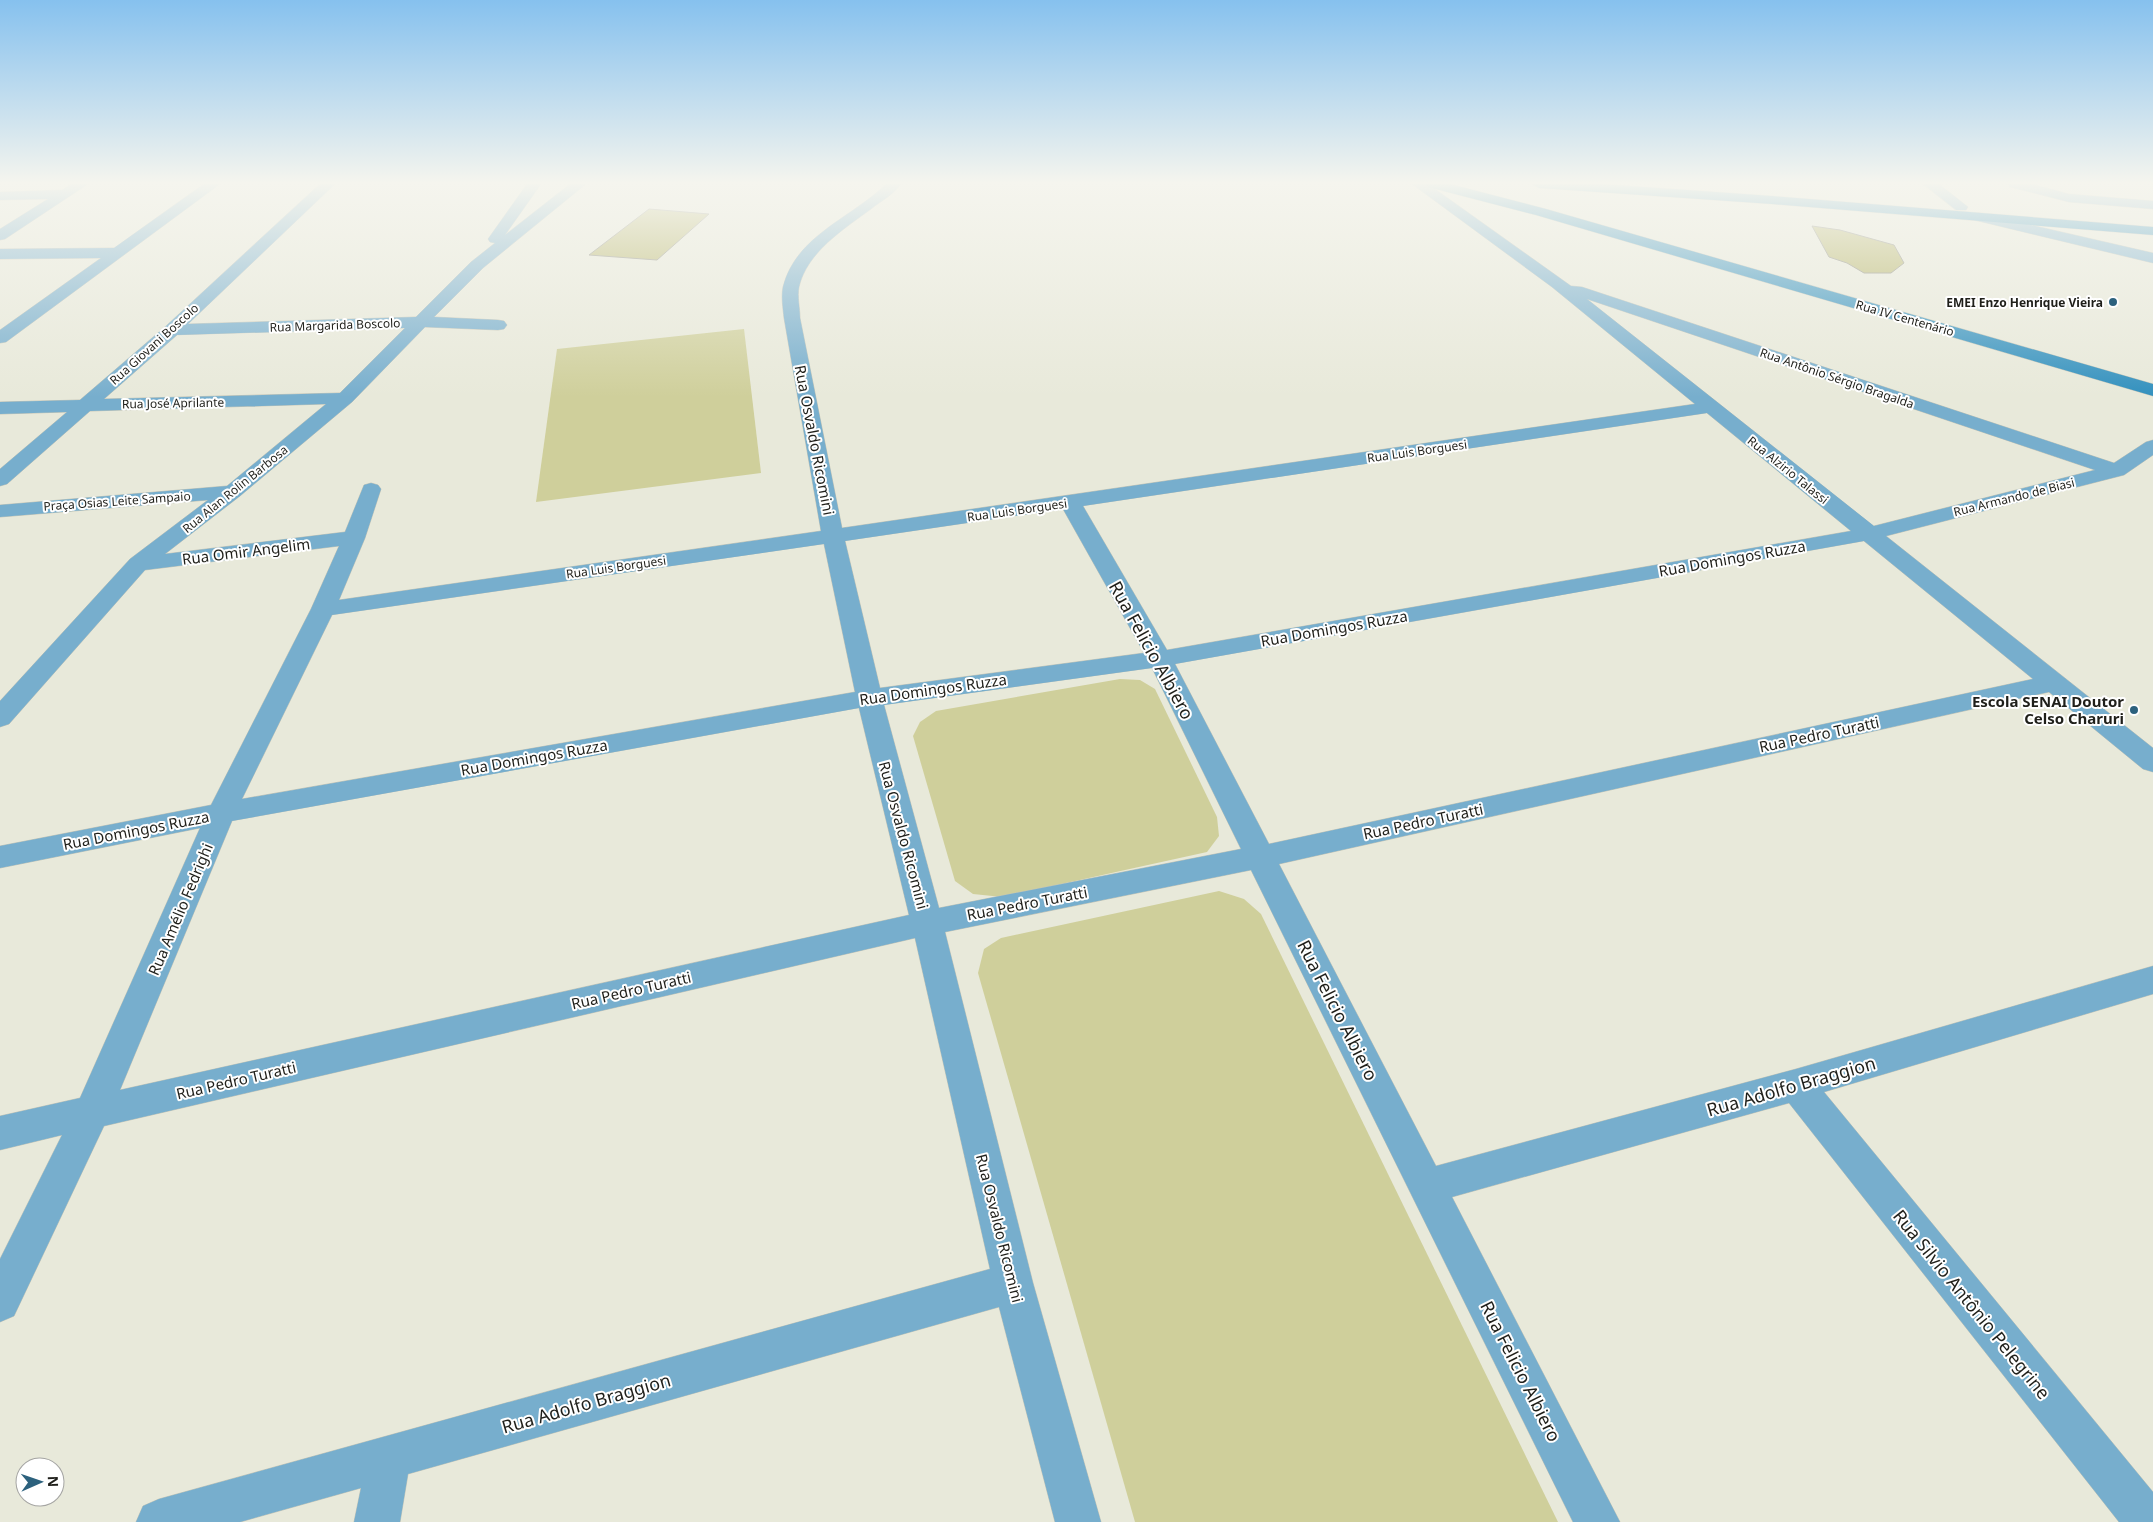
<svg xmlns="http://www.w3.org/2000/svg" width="2153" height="1522" font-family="'Noto Sans',sans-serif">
<rect width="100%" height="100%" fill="#e8e9da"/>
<g fill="#cfcf9b">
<polygon points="744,329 761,473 536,502 557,349"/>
<polygon points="1120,679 1140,680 1155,689 1217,817 1219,836 1207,852 1002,897 973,894 955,881 913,736 920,722 936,711"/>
<polygon points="1219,891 1244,899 1261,914 1558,1522 1135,1522 978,973 984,949 1001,938"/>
</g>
<g fill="#b3b162" stroke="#88887a">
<polygon points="649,209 709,214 657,260 589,255"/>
<polygon points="1812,226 1840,230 1894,245 1904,263 1891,273 1864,273 1847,263 1829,257"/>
</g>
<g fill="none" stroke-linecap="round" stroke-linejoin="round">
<defs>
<g id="street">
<polygon points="71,184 88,184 5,239 0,240 0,229 48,199 0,200 0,192 62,190"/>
<polygon points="204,184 220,184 6,342 0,343 0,330 101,258 0,259 0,249 114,248"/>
<path d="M320 184H335L188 324 416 317 471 262 495 243 490 242 488 239 527 184H541L505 235 570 184H586L483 268 434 317 498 320 504 321 507 325 504 329 498 330 425 327 352 402 240 496 165 554 345 532 364 485 371 483 378 485 381 489 365 538 339 600 821 531 784 318C783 308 781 297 783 287 796 235 852 218 886 184H901C893 195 881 201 871 209 844 229 807 252 799 287 797 297 800 308 800 318L842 528 1695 404 1552 287 1412 184H1428L1571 286 1582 287 2114 463 2146 442 2153 440V455L2124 475 1886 536 2153 748V772L2143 769 2049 692 1279 864 1436 1166 1796 1069 2153 966V994L1824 1092 2153 1492V1522H2119L1789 1103 1452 1197 1620 1522H1573L1251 870 945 932 1033 1283 1101 1522H1055L999 1307 408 1474 400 1522H354L361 1488 240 1522H136L143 1506 159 1499 990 1269 915 938 104 1126 14 1316 0 1322V1259L62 1135 0 1150V1116L80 1098 200 828 0 868V846L211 805 311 609 339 546 145 570 9 724 0 727V701L130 559 208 500 0 517V505L227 486 326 404 90 411 7 484 0 486V469L67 412 0 414V402L80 400 166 326ZM1587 299 2095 470 1874 526ZM405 328 340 393 104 399 177 335ZM1707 413 1851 531 1167 650 1083 506ZM1063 509 1144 653 880 688 845 541ZM1864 541 2033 679 1269 844 1175 664ZM824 544 855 692 242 799 332 615ZM1152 668 1241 849 939 908 884 705ZM859 708 909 915 120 1090 232 821Z"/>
<polygon points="1923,184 1939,184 1968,207 1966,210 1956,210"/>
<polygon points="2008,184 2032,184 2069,194 2153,201 2153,209 2069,202 2010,187"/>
<polygon points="1979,213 2153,253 2153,263 1974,220 1972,217 1974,214"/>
</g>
<g id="secondary">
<polygon points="1426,184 1450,184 1546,209 2153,384 2153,396 1536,215 1428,187"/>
<polygon points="1532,184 1602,184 1772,196 2153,227 2153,235 1772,204 1539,188"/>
</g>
</defs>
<use href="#street" stroke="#c4c5b7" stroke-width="1"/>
<use href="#secondary" stroke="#c4c5b7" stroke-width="1"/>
<use href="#street" fill="#77aecd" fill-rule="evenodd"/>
<use href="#secondary" fill="#3290be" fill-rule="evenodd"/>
</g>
<linearGradient id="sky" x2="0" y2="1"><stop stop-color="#86c1ee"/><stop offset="0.46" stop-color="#f5f5ee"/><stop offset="1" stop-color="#f5f5ee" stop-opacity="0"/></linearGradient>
<rect width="2153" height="397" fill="url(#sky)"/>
<g fill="#2c617d" stroke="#fff" stroke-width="2">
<circle cx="2113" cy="302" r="5"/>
<circle cx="2134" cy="710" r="5"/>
</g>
<g text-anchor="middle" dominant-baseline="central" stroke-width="4" stroke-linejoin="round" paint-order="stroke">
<g font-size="12" font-weight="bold" fill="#1f1f1a" stroke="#fff" text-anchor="end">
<text x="2103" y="302">EMEI Enzo Henrique Vieira</text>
</g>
<g font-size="12" fill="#1f1f1a" stroke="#fff">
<text transform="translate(1905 318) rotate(16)">Rua IV Centenário</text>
<text transform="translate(335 325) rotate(-2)">Rua Margarida Boscolo</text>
<text transform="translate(154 344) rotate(-42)">Rua Giovani Boscolo</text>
<text transform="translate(1837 378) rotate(19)">Rua Antônio Sérgio Bragalda</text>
<text transform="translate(173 403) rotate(-1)">Rua José Aprilante</text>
<text transform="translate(1417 451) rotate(-8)">Rua Luis Borguesi</text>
<text transform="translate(1788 470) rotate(39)">Rua Alzirio Talassi</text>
<text transform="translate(235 489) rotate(-39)">Rua Alan Rolin Barbosa</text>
<text transform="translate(2014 497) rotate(-14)">Rua Armando de Biasi</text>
<text transform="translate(117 501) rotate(-4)">Praça Osias Leite Sampaio</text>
<text transform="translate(1017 510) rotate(-8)">Rua Luis Borguesi</text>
<text transform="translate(616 567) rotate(-8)">Rua Luis Borguesi</text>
</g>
<g font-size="15" fill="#1f1f1a" stroke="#fff">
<text transform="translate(815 440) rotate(79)">Rua Osvaldo Ricomini</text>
<text transform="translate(246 551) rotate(-7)">Rua Omir Angelim</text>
<text transform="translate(1732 558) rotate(-10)">Rua Domingos Ruzza</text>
<text transform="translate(1334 628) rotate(-10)">Rua Domingos Ruzza</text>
<text transform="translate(933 689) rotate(-8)">Rua Domingos Ruzza</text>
<text transform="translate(1819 734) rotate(-12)">Rua Pedro Turatti</text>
<text transform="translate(534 757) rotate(-10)">Rua Domingos Ruzza</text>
<text transform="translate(1423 821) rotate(-12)">Rua Pedro Turatti</text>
<text transform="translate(136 830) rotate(-11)">Rua Domingos Ruzza</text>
<text transform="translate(904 835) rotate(75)">Rua Osvaldo Ricomini</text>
<text transform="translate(1027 903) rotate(-11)">Rua Pedro Turatti</text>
<text transform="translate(180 909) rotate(-67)">Rua Amélio Fedrighi</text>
<text transform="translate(631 990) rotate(-13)">Rua Pedro Turatti</text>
<text transform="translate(236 1080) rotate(-13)">Rua Pedro Turatti</text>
<text transform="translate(1000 1228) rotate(76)">Rua Osvaldo Ricomini</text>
</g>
<g font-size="15" font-weight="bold" fill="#1f1f1a" stroke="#fff" text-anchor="end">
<text x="2124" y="701">Escola SENAI Doutor<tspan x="2124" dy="17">Celso Charuri</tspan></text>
</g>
<g font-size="18" fill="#1f1f1a" stroke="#fff">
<text transform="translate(1152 650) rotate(61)">Rua Felicio Albiero</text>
<text transform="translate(1338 1010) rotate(63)">Rua Felicio Albiero</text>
<text transform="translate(1791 1086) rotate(-16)">Rua Adolfo Braggion</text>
<text transform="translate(1972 1304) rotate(51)">Rua Silvio Antônio Pelegrine</text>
<text transform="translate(1521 1371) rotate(63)">Rua Felicio Albiero</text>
<text transform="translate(586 1403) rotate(-16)">Rua Adolfo Braggion</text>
</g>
</g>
<g transform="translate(40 1482) rotate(88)"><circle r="24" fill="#ffffff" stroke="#a5a5a3"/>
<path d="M0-4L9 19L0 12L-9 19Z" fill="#2c617d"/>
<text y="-8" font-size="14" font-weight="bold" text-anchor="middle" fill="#1f1f1a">N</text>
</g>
</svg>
